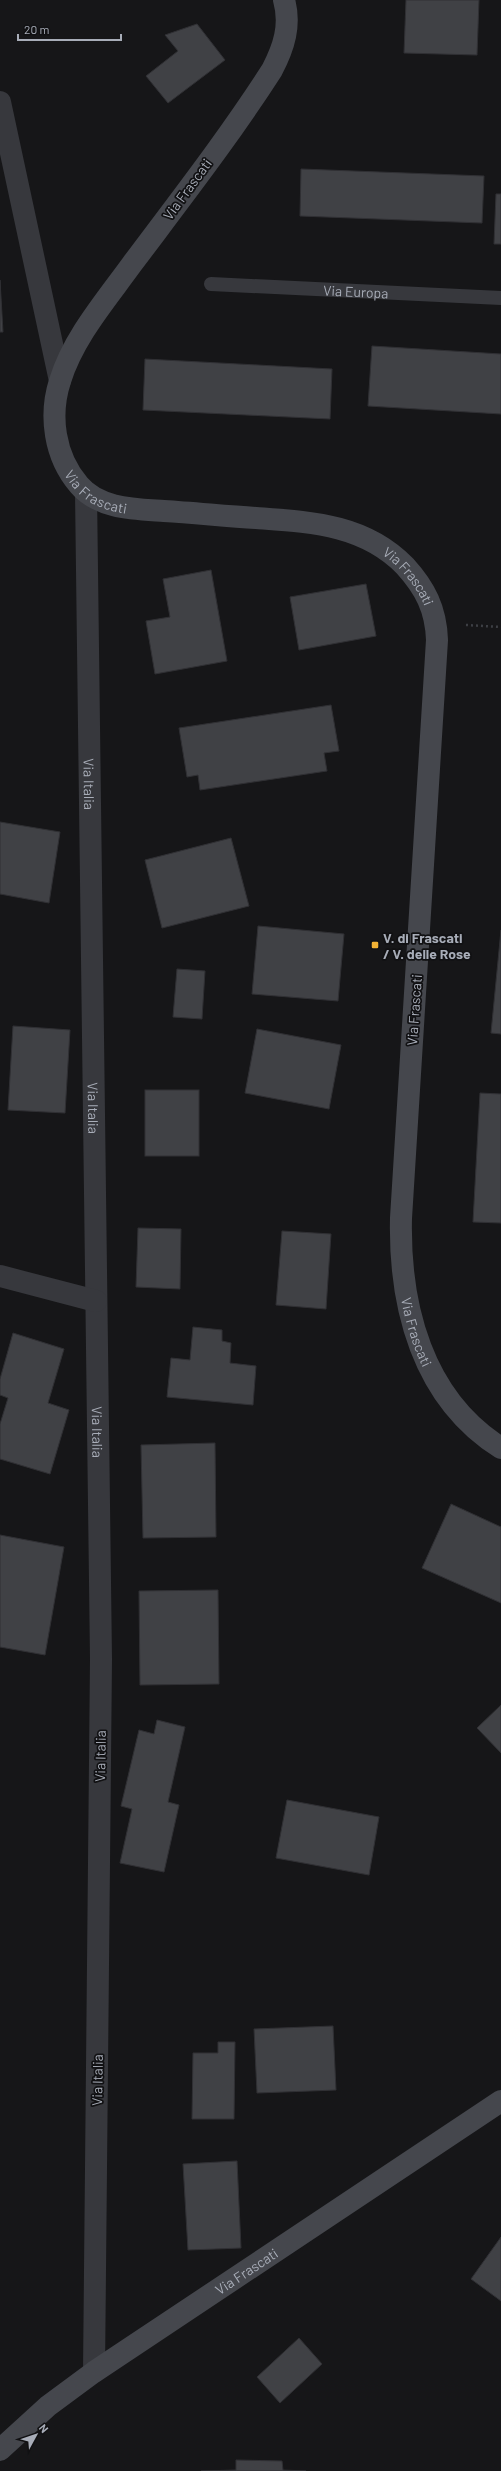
<svg xmlns="http://www.w3.org/2000/svg" width="501" height="2471" font-family="Barlow,sans-serif">
<rect width="100%" height="100%" fill="#161618"/>
<g fill="#404145" stroke="#303034">
<polygon points="406,0 479,0 477,55 404,53"/>
<polygon points="197,24 225,60 168,103 146,76 178,51 165,35"/>
<polygon points="301,169 484,176 482,223 300,216"/>
<polygon points="496,194 501,194 501,244 494,244"/>
<polygon points="0,280 3,332 0,332"/>
<polygon points="372,346 501,354 501,414 368,406"/>
<polygon points="145,359 332,369 330,419 143,410"/>
<polygon points="211,570 227,661 155,674 146,621 170,617 163,579"/>
<polygon points="366,584 376,636 299,650 290,597"/>
<polygon points="331,705 339,751 324,753 327,771 200,790 198,775 187,777 179,728"/>
<polygon points="0,822 60,832 49,903 0,894"/>
<polygon points="231,838 249,906 162,928 145,860"/>
<polygon points="258,926 344,934 338,1001 252,994"/>
<polygon points="501,930 501,1034 491,1033"/>
<polygon points="177,969 205,971 202,1019 173,1017"/>
<polygon points="13,1026 70,1030 65,1113 8,1110"/>
<polygon points="257,1029 341,1045 329,1109 245,1093"/>
<rect x="145" y="1090" width="54" height="66"/>
<polygon points="480,1093 501,1094 501,1223 473,1222"/>
<polygon points="138,1228 181,1229 180,1289 136,1287"/>
<polygon points="282,1231 331,1234 326,1309 276,1305"/>
<polygon points="193,1327 222,1330 222,1341 231,1343 230,1363 256,1366 253,1405 167,1397 171,1358 190,1360"/>
<polygon points="13,1333 64,1349 48,1403 69,1410 50,1474 0,1459 0,1424 8,1398 0,1395 0,1379"/>
<polygon points="215,1443 216,1537 143,1538 141,1445"/>
<polygon points="451,1504 501,1527 501,1603 422,1568"/>
<polygon points="0,1535 64,1547 45,1655 0,1647"/>
<polygon points="218,1590 219,1684 140,1685 139,1591"/>
<polygon points="501,1705 501,1753 477,1728"/>
<polygon points="157,1720 185,1727 168,1802 179,1805 164,1872 120,1863 132,1809 121,1806 139,1730 154,1734"/>
<polygon points="287,1800 379,1817 369,1875 276,1858"/>
<polygon points="333,2026 336,2090 257,2093 254,2029"/>
<polygon points="218,2042 235,2042 234,2119 192,2119 193,2053 218,2053"/>
<polygon points="237,2161 241,2248 188,2250 183,2164"/>
<polygon points="501,2237 501,2301 471,2279"/>
<polygon points="299,2338 322,2364 280,2403 257,2377"/>
<polygon points="236,2460 282,2461 283,2470 306,2471 201,2471 236,2470"/>
</g>
<g fill="none" stroke-linecap="round" stroke-linejoin="round">
<polyline stroke="#3d3f44" stroke-width="2.5" stroke-dasharray="2 3" stroke-linecap="butt" points="466,625 501,627"/>
<path stroke="#37383d" stroke-width="14" id="s1" d="M211 284 501 298"/>
<g stroke="#37383d" stroke-width="22">
<polyline points="0,102 60,381"/>
<path id="s2" d="M86 492 101 1659 94 2372"/>
<polyline points="0,1276 96,1301"/>
</g>
<g stroke="#45474d" stroke-width="22">
<path id="s3" d="M284 0C291 25 284 47 272 70 229 137 180 200 132 264 106 300 73 338 60 381 49 415 54 456 79 485 99 509 135 509 164 511 195 513 225 516 256 518 310 522 364 524 405 566 425 588 436 609 437 640L401 1218C399 1306 422 1398 501 1448"/>
<path id="s4" d="M0 2450 48 2406 94 2372 501 2101"/>
</g>
</g>
<rect fill="#f2b134" stroke="#111113" stroke-width="1.5" x="371" y="941" width="8" height="8" rx="2"/>
<g text-anchor="middle" dominant-baseline="central" stroke-width="3.5" stroke-linejoin="round" paint-order="stroke">
<g font-size="14" fill="#a8adb8" stroke="#111113">
<text transform="translate(187 189) rotate(-54)">Via Frascati</text>
<text stroke="none"><textPath href="#s1" startOffset="145">Via Europa</textPath></text>
<text stroke="none"><textPath href="#s3" startOffset="579">Via Frascati</textPath></text>
<text stroke="none"><textPath href="#s3" startOffset="915">Via Frascati</textPath></text>
<text stroke="none"><textPath href="#s2" startOffset="292">Via Italia</textPath></text>
<text transform="translate(414 1010) rotate(-86)">Via Frascati</text>
<text stroke="none"><textPath href="#s2" startOffset="616">Via Italia</textPath></text>
<text stroke="none"><textPath href="#s3" startOffset="1682">Via Frascati</textPath></text>
<text stroke="none"><textPath href="#s2" startOffset="940">Via Italia</textPath></text>
<text transform="translate(100 1756) rotate(-89)">Via Italia</text>
<text transform="translate(97 2080) rotate(-89)">Via Italia</text>
<text stroke="none"><textPath href="#s4" startOffset="305">Via Frascati</textPath></text>
</g>
<g font-size="14" font-weight="bold" fill="#a8adb8" stroke="#111113" text-anchor="start">
<text x="383" y="937">V. di Frascati<tspan x="383" dy="16">/ V. delle Rose</tspan></text>
</g>
</g>
<g transform="translate(36 2435) rotate(50)" stroke="#111113" stroke-width="3" paint-order="stroke">
<path d="M0-3L7 15L0 10L-7 15Z" fill="#a8adb8"/>
<text y="-6" font-size="11" font-weight="bold" text-anchor="middle" fill="#a8adb8">N</text>
</g>
<path d="M18 34v6h103v-6" fill="none" stroke="#a8adb8" stroke-width="2"/>
<text x="24" y="34" font-size="12" fill="#a8adb8" stroke="#111113" stroke-width="3" paint-order="stroke">20 m</text>
</svg>
